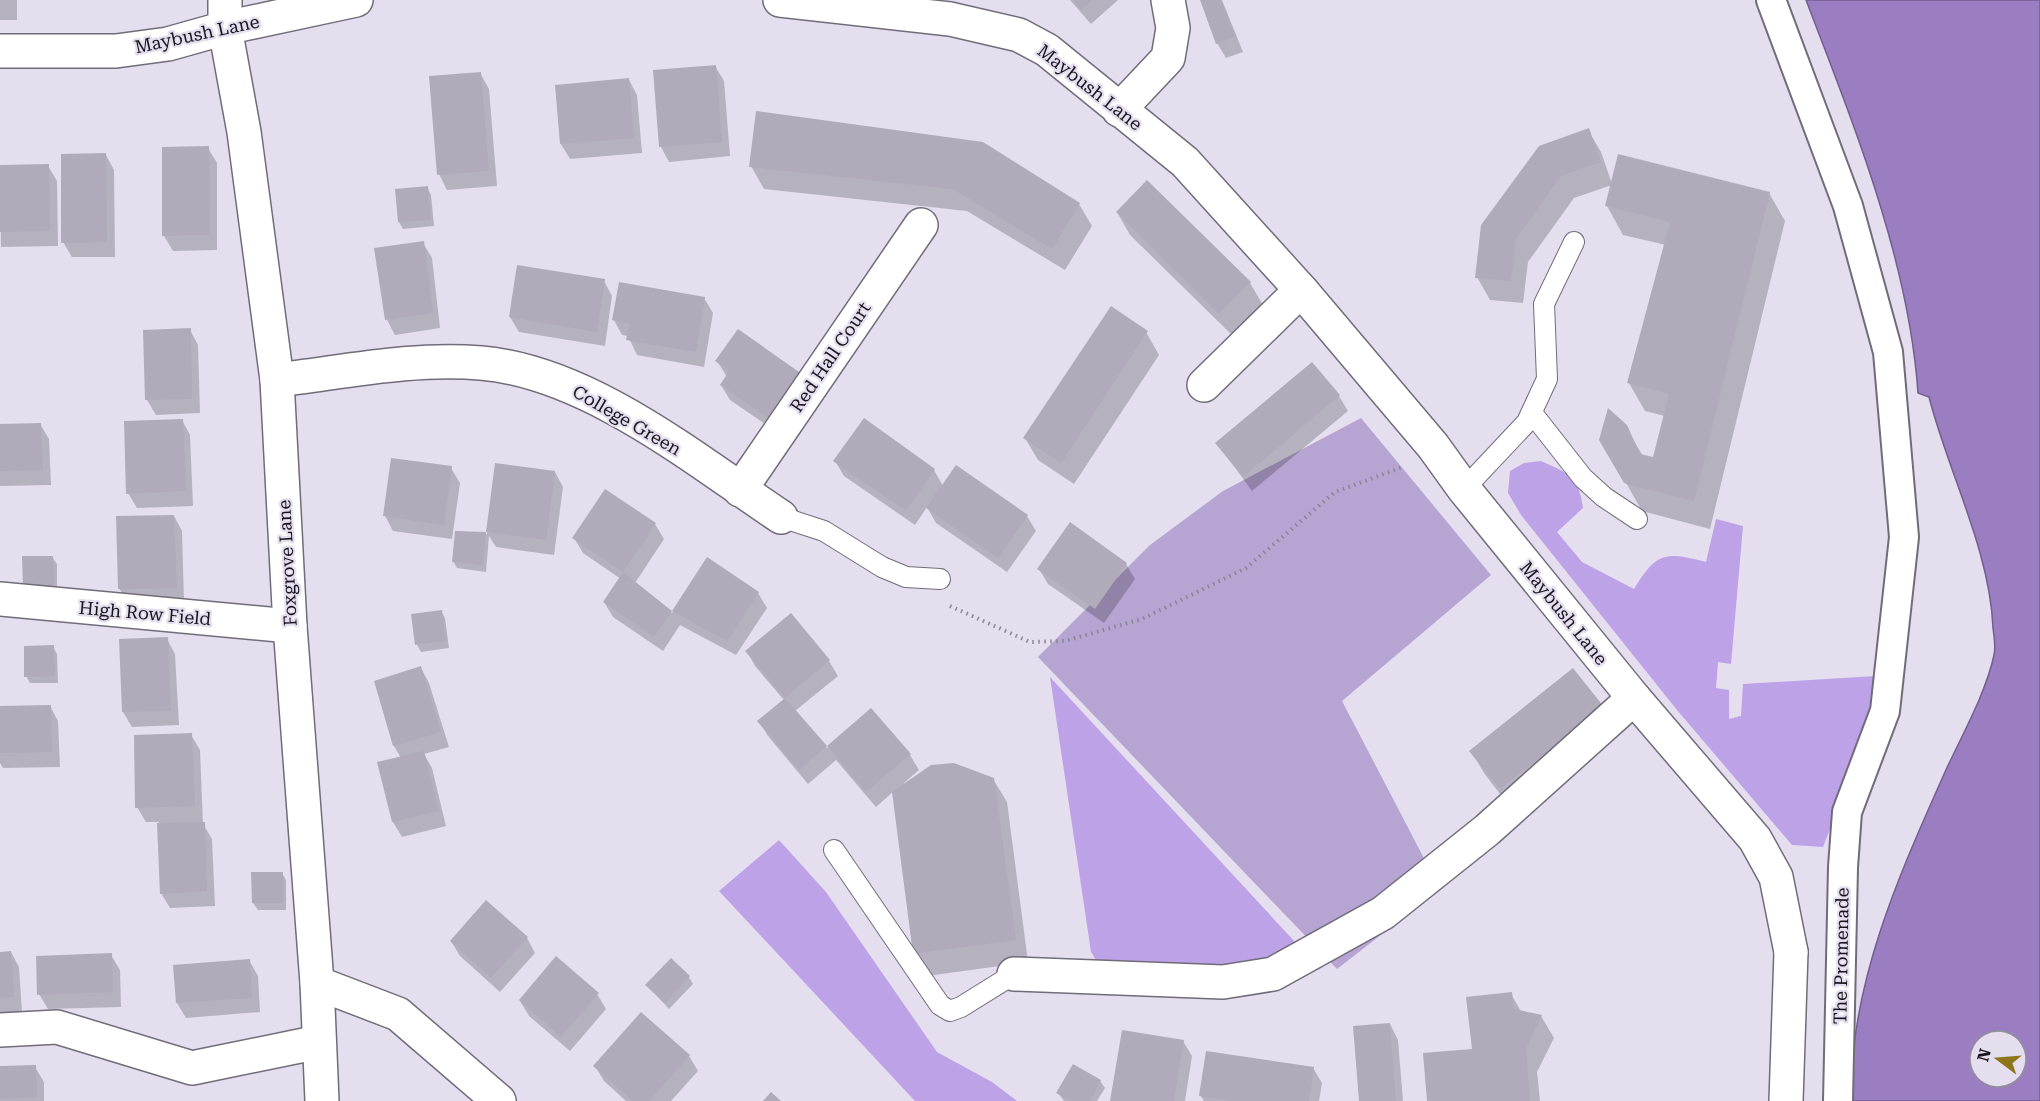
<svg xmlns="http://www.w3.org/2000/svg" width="2040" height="1101" font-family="'Roboto Serif',serif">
<rect width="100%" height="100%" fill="#e4deef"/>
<polygon fill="#b6a4d3" points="1361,418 1491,575 1342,701 1440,889 1337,969 1038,657 1150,545 1223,491"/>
<g fill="#bea2e8">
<path d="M1541 461C1568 473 1579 476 1583 508L1557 532 1582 562 1634 589C1656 552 1666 551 1706 562L1716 519 1743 526 1731 664 1718 662 1716 688 1729 690V719L1741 716 1743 684 1875 676 1877 710 1823 847 1792 845 1677 710 1521 515 1508 493 1510 471 1524 463Z"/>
<polygon points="1050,677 1320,969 1285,979 1107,978 1091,952"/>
<polygon points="779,840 826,892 937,1052 992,1082 1017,1101 915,1101 719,891"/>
</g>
<path fill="#9a7ec1" stroke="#735e8f" stroke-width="1.5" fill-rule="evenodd" d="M1806 0H2040V1101H1851C1849 986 1899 875 1945 772 1961 737 1986 693 1994 655 1996 647 1994 636 1993 628 1990 550 1948 472 1929 397L1918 393C1909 260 1853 123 1806 0ZM1980 1041H2016V1077H1980Z"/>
<g fill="#0003">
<rect x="0" y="0" width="17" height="20"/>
<polygon points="1070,0 1118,0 1091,24"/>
<polygon points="1201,0 1222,0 1243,52 1226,58 1217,43"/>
<polygon points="715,66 724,81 730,156 669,162 661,147"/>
<polygon points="480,73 489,89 497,186 447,190 439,174"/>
<polygon points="629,80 637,95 642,153 570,159 561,144"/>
<polygon points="758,112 1079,204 1092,226 1065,270 967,211 764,189 751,166"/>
<polygon points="1588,130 1601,152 1612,184 1769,193 1785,221 1710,529 1642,511 1601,439 1625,426 1643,456 1654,459 1665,416 1645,411 1629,383 1666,245 1623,235 1607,206 1612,185 1574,198 1528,262 1523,303 1490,300 1477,277"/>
<polygon points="208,148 217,163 217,250 173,251 164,236"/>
<polygon points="106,155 114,170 115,257 72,257 63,242"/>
<polygon points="0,166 48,166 57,181 58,246 1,247"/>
<polygon points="427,187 431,195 434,226 403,229 399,222 397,190"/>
<polygon points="1117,212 1250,283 1263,305 1232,335 1130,235"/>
<polygon points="423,243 432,258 440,328 395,335 387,320"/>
<polygon points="604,281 612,296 605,346 519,332 510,317"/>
<polygon points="704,298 713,313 704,367 637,355 628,336 622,335 614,320"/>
<polygon points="190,330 198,345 200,413 156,415 147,400"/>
<polygon points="1146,332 1159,355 1074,484 1038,460 1025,438"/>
<polygon points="717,361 817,395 787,439 730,400 721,385 727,377"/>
<polygon points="1312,364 1339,396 1348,411 1252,491 1217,443"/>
<polygon points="182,420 190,435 193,506 137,508 128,493"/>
<polygon points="40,424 49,439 51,485 0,486 0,426"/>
<polygon points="835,461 934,470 943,486 1027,516 1036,531 1007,572 936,523 927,507 915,525 844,476"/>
<polygon points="496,464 555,472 563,487 554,555 496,547 489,536 486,572 457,568 453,561 457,532 487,534"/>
<polygon points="451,468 460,483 452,539 393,531 385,516"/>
<polygon points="174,516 182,531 184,602 128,604 119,588"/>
<polygon points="655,524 664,539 635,583 672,613 708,559 758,593 767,608 736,655 680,625 663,651 613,617 604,602 621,579 583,553 574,538"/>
<polygon points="52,557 57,564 57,594 29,595"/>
<polygon points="1126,564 1135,579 1104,623 1048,584 1039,569"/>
<polygon points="441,611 445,618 449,648 421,652 417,645"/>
<polygon points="790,615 829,661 838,676 795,711 827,748 871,710 910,755 919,770 904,783 905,785 993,779 1007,802 1028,962 927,976 915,953 894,791 876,807 836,760 808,784 768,736 759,721 784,700 755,666 747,651"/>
<polygon points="167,639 175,654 179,725 132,727 123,712"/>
<polygon points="53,647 57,654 58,683 30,683 26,676"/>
<polygon points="421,668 429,683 449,747 424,754 432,768 446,826 402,837 393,822 401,758 394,746 375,682"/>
<polygon points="50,706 58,721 60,767 3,768 0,763 0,708"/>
<polygon points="1603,708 1513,811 1484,773 1471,751"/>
<polygon points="191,735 200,750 203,824 212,839 215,906 170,908 161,893 159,822 146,822 137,807"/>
<polygon points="282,873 286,880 286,910 258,910 253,903"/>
<polygon points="527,938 535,953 500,992 460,956 451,941"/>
<polygon points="11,952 19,967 22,1012 0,1014 0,953"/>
<polygon points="111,955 120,970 121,1007 48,1009 39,994"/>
<polygon points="249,960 258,976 260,1012 186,1018 177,1003"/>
<polygon points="689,977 693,984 669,1009 647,985"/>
<polygon points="597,994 606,1009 570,1051 529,1016 520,1001"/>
<polygon points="1511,994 1522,1013 1541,1016 1554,1038 1537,1072 1540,1101 1429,1101 1473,1050"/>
<polygon points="1390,1024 1398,1040 1403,1101 1360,1101"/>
<polygon points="1183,1041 1192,1056 1185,1101 1112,1101"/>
<polygon points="689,1056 698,1071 671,1101 626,1101 604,1081 595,1066"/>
<polygon points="0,1067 35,1067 44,1082 44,1101 0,1101"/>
<polygon points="1313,1068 1322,1083 1319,1101 1204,1101 1201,1096"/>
<polygon points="1100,1081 1105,1088 1097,1101 1064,1101 1058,1093"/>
</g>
<g fill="#b0aaba">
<polygon points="1073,0 1092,0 1081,10"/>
<polygon points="1200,0 1221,0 1236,37 1216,44"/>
<polygon points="716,65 722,142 659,147 653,70"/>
<polygon points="481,72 489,171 437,175 429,76"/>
<polygon points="629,78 634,138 560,144 555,85"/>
<polygon points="756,111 983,142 1080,203 1052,249 953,189 749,167"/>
<polygon points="1589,128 1601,162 1561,176 1516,239 1511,281 1475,278 1481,225 1539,146"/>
<polygon points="209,146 210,235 162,236 162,147"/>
<polygon points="106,153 107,242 61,243 61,154"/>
<polygon points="1618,154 1770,192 1694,501 1624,483 1599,440 1608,408 1627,425 1640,454 1653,457 1669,394 1627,383 1670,222 1605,206"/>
<polygon points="49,164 50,231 0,232 0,165"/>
<polygon points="1147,180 1251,282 1219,314 1116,212"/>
<polygon points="428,186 431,220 398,222 395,189"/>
<polygon points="424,241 433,313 385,320 374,248"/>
<polygon points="517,265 605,279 597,332 509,317"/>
<polygon points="619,282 705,297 696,352 626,340 629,324 612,320"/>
<polygon points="1111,306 1148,331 1061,463 1023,438"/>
<polygon points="191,328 192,399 145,400 143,330"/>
<polygon points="738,329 809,379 778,425 720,385 729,371 715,361"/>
<polygon points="1312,362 1340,395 1243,477 1215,443"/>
<polygon points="864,418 935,469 906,511 833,461"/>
<polygon points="183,419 186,491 126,494 124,421"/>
<polygon points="41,423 43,470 0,471 0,424"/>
<polygon points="391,458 452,466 444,525 383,516"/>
<polygon points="495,463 555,471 546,540 486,532"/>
<polygon points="956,465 1028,515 998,558 926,508"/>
<polygon points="605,489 656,523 623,572 572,538"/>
<polygon points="174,515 177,588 118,589 116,516"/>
<polygon points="1070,522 1127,563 1095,609 1037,569"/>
<polygon points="455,531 486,532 483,565 452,562"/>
<polygon points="22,556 53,556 54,587 23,588"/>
<polygon points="707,557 759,592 727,641 672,611"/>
<polygon points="623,572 672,611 654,637 603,602"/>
<polygon points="442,610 446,641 415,645 411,614"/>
<polygon points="791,613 830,660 785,698 745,651"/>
<polygon points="168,637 171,711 122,712 119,639"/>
<polygon points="54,645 55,676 24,677 24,646"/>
<polygon points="421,666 441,732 393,746 374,681"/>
<polygon points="1573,668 1604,707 1500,789 1469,751"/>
<polygon points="785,698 827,746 799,770 757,721"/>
<polygon points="51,705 52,752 0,753 0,706"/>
<polygon points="871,708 911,754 866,792 827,746"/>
<polygon points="192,733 195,806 135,808 134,735"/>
<polygon points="424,751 439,811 392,822 377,762"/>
<polygon points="954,763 994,778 1016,940 913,954 892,792 931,765"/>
<polygon points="205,822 207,891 160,894 157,823"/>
<polygon points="251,872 283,872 283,903 252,903"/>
<polygon points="486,900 528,937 491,978 450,941"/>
<polygon points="11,951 14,997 0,998 0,952"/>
<polygon points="112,953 113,992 37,995 36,956"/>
<polygon points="556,956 599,993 561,1037 519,1000"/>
<polygon points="671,958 690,976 665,1003 645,985"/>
<polygon points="250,959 252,998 176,1003 173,965"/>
<polygon points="1512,992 1514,1009 1542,1015 1526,1049 1530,1101 1427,1101 1423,1053 1472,1049 1466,997"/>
<polygon points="641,1012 690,1055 649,1101 633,1101 593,1066"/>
<polygon points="1390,1023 1396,1101 1359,1101 1353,1026"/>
<polygon points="1122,1030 1184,1040 1174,1101 1110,1101"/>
<polygon points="1206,1051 1314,1067 1309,1101 1233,1101 1199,1096"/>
<polygon points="1073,1064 1101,1080 1090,1101 1071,1101 1056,1093"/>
<polygon points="36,1065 37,1097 0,1099 0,1066"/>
<polygon points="771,1092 781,1101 763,1101"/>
</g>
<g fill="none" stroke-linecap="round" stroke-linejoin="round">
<defs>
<g id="service">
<polyline points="1532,413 1583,478 1604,497 1637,519"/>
<polyline points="1464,489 1527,422 1547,379 1544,304 1574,242"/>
<polyline points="781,517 824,531 882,567 906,577 940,579"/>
<polyline points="834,850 940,1005 950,1011 961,1007 1014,974"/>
</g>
<polyline id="pedestrian" points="1771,0 1848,206 1888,352 1904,537 1885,711 1847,812 1843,867 1838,1101"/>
<g id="minor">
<polyline points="225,0 225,28 244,132 277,380 290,626 317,983 322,1101"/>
<polyline points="780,0 950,19 1019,35 1047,50 1185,162 1301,290 1433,446 1464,489 1634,698 1755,839 1776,877 1791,952"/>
<polyline points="0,51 116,51 168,44 225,28 356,0"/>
<polyline points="1119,110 1168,58 1173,28 1168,0"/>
<path d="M277 380C344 372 414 357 481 363 588 372 694 459 781 517"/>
<polyline points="1204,385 1301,290"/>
<polyline points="740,490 921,225"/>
<polyline points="0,599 290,626"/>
<polyline points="1014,974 1223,982 1273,974 1383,913 1487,830 1634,698"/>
<polyline points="317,983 398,1014 499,1101"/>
<polyline points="0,1030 57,1027 192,1068 319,1042"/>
</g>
<polyline id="tertiary" points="1786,1101 1791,952"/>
</defs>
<use href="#service" stroke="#716c7a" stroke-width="22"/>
<use href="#pedestrian" stroke="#716c7a" stroke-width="32"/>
<use href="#minor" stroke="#716c7a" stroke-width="36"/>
<use href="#tertiary" stroke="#716c7a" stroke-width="36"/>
<polyline stroke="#8a8692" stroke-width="4" stroke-dasharray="1.5 4.5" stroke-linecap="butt" points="950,606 1030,642 1065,641 1142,619 1246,568 1335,492 1403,467"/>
<use href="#service" stroke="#fff" stroke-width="20"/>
<use href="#pedestrian" stroke="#fff" stroke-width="28"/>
<use href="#minor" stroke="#fff" stroke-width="33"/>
<use href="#tertiary" stroke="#fff" stroke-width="33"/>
</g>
<g text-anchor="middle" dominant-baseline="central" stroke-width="4.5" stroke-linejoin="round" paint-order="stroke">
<g font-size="18" fill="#17151b" stroke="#e4deef">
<text transform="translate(197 34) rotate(-12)">Maybush Lane</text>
<text transform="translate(1090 87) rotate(38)">Maybush Lane</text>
<text transform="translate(830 357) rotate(-56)">Red Hall Court</text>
<text transform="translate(627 420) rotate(30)">College Green</text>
<text transform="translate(287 563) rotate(-93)">Foxgrove Lane</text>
<text transform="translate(145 613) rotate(5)">High Row Field</text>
<text transform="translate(1564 613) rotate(51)">Maybush Lane</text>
<text transform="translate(1841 956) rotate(-89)">The Promenade</text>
</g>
</g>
<g transform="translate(1998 1059) rotate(286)"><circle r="28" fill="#e4deef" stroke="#928e9a" stroke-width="1.5"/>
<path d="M0-4.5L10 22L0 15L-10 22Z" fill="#8e7519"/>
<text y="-9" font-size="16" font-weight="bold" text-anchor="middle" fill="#17151b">N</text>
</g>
</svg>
